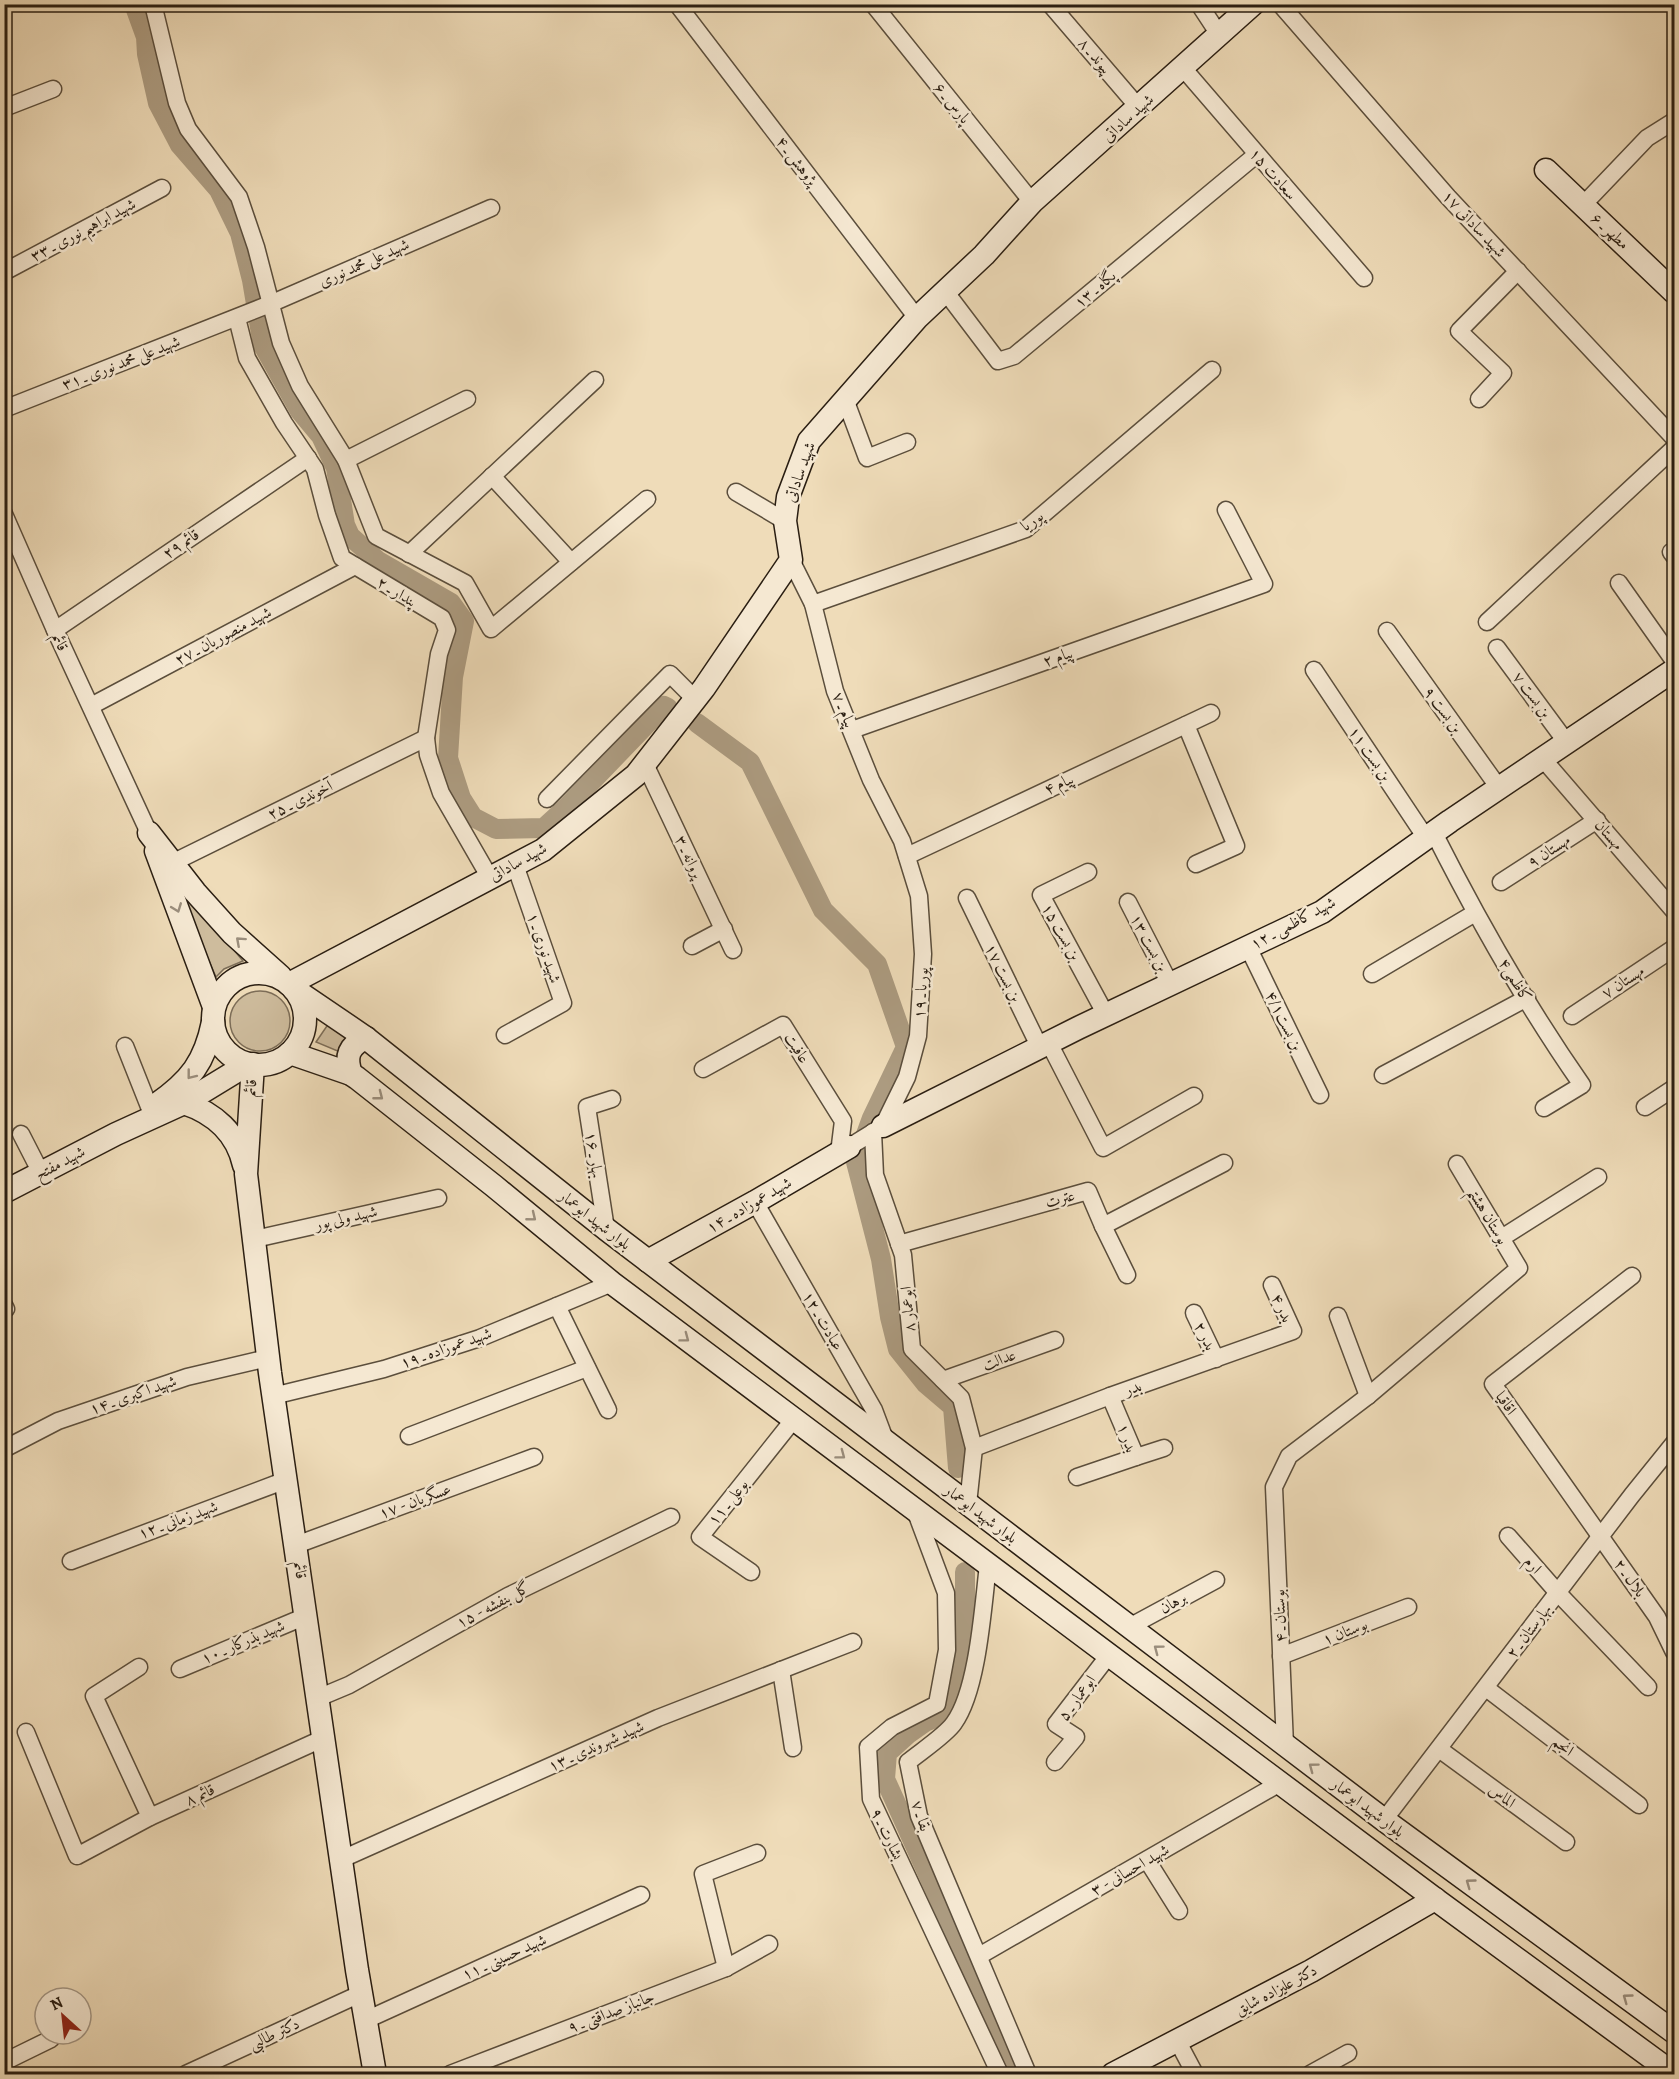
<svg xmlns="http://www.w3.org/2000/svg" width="1679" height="2079" font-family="Alegreya,Amiri,serif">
<rect width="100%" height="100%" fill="#efdcb9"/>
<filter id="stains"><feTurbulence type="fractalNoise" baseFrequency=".00333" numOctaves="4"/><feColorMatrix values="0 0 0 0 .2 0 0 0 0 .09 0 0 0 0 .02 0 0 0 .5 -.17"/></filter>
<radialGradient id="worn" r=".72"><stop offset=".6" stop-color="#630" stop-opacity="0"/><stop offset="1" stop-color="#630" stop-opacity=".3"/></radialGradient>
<g fill="#cebc9d" stroke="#7c6d58" stroke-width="1.5">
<polygon points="171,874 243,961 224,969 216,977"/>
<circle cx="260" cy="1021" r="30"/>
<polygon points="329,1023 347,1034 340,1052 316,1042"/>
</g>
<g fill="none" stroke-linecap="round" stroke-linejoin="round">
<g stroke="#ac9b80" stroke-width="20">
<polyline points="134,4 146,37 147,54 158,103 180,145 219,190 240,233 252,280 263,345 300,411 321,436 336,468 345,525 350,536 378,561 451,603 464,621 453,677 448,758 461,798 473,817 496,829 544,828 567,807 664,706 668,708"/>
<polyline points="697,723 750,762 823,910 877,964 906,1047 872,1118 856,1162 881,1259 890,1317 898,1349 926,1384 953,1407 958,1468"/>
<polyline points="965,1572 965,1605 957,1696 947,1713 925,1722 908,1734 887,1753 885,1779 1018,2074"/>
</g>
<defs>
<g id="street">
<polyline points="153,4 177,103 188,129 239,197 256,247 281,343 300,386 346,460 376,536 465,583 491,629 647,499"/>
<polyline points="677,4 917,318"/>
<polyline points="873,4 1032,202"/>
<polyline points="1050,4 1139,108"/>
<polyline points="1199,4 1220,36"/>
<polyline points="1280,4 1448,197 1674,438"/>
<polyline points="1183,68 1364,278"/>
<polyline points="4,108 53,89"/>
<polyline points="1583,205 1647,138 1674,121"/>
<polyline points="4,272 162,188"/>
<polyline points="945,291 998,361 1014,356 1256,155"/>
<polyline points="237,318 247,358 284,423 315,469 327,515 342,558 442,618 447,630 439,654 426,738 428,755 441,793 490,878"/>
<polyline points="845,399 867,458 907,442"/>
<polyline points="1479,399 1503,373 1459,331 1518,271"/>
<polyline points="4,409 270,304 491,208"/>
<polyline points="346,460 467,399"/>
<polyline points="492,476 571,562"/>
<polyline points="736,492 785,521"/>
<polyline points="4,514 55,630 149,833"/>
<polyline points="1671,552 1674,556"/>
<polyline points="409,554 595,380"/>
<polyline points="791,560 813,604 835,691 871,780 902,841 919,896 923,954 918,1036 907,1077 883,1126 849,1147"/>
<polyline points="1619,583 1674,661"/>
<polyline points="813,604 1026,529 1212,370"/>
<polyline points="1487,622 1674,448"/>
<polyline points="55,630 308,458"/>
<polyline points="1387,631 1499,788"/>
<polyline points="1497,648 1567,743"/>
<polyline points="1314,670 1426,838"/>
<polyline points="91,706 355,566"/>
<polyline points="1186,725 1236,846 1196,864"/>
<polyline points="852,730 1264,584 1226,510"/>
<polyline points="1543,759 1674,911"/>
<polyline points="645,764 733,950"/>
<polyline points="547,799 670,674 695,699"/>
<path d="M1434 833C1478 920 1526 1005 1582 1085L1544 1108"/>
<polyline points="907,856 1211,713"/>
<polyline points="174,862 426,738"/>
<polyline points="1088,872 1041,895 1106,1015"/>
<polyline points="1501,882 1597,820"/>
<polyline points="967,898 1040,1048"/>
<polyline points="1128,902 1170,984"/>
<polyline points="692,946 724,929"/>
<polyline points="1248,947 1320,1095"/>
<polyline points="1372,974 1475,913"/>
<polyline points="1572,1016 1674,948"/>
<polyline points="505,1035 563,1003 515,865"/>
<polyline points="1049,1043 1103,1148 1194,1096"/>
<polyline points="125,1046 150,1109"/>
<polyline points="703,1069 783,1025 843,1121 839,1153"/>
<polyline points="1383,1075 1527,998"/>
<polyline points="1645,1107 1674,1088"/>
<polyline points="873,1132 875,1175 903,1255 912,1349 961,1398 974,1448 968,1504"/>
<polyline points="21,1134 41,1173"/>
<polyline points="755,1202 874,1410 886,1442"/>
<polyline points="1103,1226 1127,1275"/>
<polyline points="606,1229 587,1107 612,1099"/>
<polyline points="255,1239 438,1198"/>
<polyline points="1500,1239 1598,1177"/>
<polyline points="899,1244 1088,1191 1103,1226 1224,1163"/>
<polyline points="1632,1276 1493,1384 1657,1617 1674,1652"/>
<polyline points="4,1305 6,1309"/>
<polyline points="557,1306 608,1410"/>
<polyline points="1194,1313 1216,1359"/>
<polyline points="1338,1316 1368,1396"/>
<polyline points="943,1380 1055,1340"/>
<polyline points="273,1396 384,1369 480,1338 612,1283"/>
<polyline points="409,1436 587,1368"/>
<polyline points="974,1448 1110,1396 1293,1331 1272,1285"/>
<polyline points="4,1449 58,1421 187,1377 268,1358"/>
<polyline points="1136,1457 1164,1448"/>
<polyline points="1077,1477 1136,1457 1110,1396"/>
<polyline points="915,1510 946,1593 947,1650 937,1704 892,1727 868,1747 871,1799 1000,2074"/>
<polyline points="1508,1536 1558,1593 1648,1687"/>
<polyline points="296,1545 534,1457"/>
<polyline points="71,1561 286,1480"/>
<path d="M988 1565C983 1606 978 1690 954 1723 946 1735 920 1752 908 1762L919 1816 1028 2074"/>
<polyline points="751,1572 700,1537 794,1419"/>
<polyline points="1129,1627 1216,1580"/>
<polyline points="1281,1656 1408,1607"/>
<polyline points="139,1667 94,1696 150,1817"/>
<polyline points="180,1669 306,1616"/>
<polyline points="781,1670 793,1748"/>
<polyline points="1486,1688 1639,1805"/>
<polyline points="318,1698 349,1685 508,1596 671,1517"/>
<polyline points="26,1732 77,1856 150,1817 324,1738"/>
<polyline points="1285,1745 1274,1487 1289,1456 1368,1396 1519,1268 1457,1164"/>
<polyline points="1439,1749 1566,1842"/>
<polyline points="1055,1762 1076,1737 1056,1724 1109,1655"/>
<polyline points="1384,1820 1632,1495 1674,1443"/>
<polyline points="342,1859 658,1718 853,1642"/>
<polyline points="1147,1860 1179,1911"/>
<polyline points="979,1956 1280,1783"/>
<polyline points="726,1968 703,1874 757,1853"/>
<polyline points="366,2020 641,1895"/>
<polyline points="1178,2042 1195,2074"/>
<polyline points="4,2062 51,2039"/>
<polyline points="186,2074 362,1993"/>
<polyline points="450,2074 726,1968 769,1944"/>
<polyline points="1310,2074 1348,2053"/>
</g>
<g id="secondary">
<polyline points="1546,170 1674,292"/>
<polyline points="149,833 195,892 232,933 280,976"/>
<polyline points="156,851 214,1007"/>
<circle cx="259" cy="1019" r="46"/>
<polyline points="289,984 543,850 636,775 704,688 791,560 785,521 788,497 809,441 917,318 984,255 1032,202 1253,4"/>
<polyline points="294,989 366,1038 606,1229 1384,1820 1674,2032"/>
<polyline points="290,1053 351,1074 357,1078 494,1186 612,1283 1435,1899 1674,2074"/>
<polyline points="253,1064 246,1174 270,1373 357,1970 375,2074"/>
<path d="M351 1074C345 1057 348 1046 366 1038"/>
<path d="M184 1103C214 1113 237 1133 244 1165"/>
<path d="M157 1104C190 1081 205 1062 213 1022"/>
<polyline points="883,1126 1078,1028 1322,912 1450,821 1674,670"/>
<polyline points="4,1192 116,1134 184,1103 248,1064"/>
<polyline points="648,1261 755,1202 849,1147"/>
<polyline points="1113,2074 1311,1971 1435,1899"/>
</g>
</defs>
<use href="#street" stroke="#5b4e3c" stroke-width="19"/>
<use href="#secondary" stroke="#2a1e12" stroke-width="25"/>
<use href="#street" stroke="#f5e8d2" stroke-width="16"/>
<use href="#secondary" stroke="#f5e8d2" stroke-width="22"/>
</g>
<defs><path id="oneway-chevron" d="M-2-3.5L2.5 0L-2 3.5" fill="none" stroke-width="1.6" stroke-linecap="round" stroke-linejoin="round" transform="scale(1.5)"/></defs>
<g stroke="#9a8d7c">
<use href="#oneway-chevron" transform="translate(177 908) rotate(69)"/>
<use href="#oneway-chevron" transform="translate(240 941) rotate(-138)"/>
<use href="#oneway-chevron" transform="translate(191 1075) rotate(128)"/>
<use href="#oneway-chevron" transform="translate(379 1096) rotate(38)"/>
<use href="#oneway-chevron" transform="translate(532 1217) rotate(39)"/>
<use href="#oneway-chevron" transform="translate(685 1338) rotate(37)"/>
<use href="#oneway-chevron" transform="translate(841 1455) rotate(37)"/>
<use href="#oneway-chevron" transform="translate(1158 1649) rotate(-143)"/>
<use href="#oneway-chevron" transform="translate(1313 1767) rotate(-143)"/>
<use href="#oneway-chevron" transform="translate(1470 1883) rotate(-144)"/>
<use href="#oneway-chevron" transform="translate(1627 1998) rotate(-144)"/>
</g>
<g text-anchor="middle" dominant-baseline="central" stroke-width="5" stroke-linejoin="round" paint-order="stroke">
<g font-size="16" fill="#2a1e12" stroke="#f5e8d2">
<text transform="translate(1095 56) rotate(49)">پیوند ـ ۸</text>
<text transform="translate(952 103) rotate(51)">پارس ـ ۶</text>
<text transform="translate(1128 118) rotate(-42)">شهید ساداتی</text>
<text transform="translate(797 161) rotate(53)">پژوهش ـ ۴</text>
<text transform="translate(1273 174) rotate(49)">سعادت ۱۵</text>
<text transform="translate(1474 224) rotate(47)">شهید ساداتی ۱۷</text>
<text transform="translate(83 230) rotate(-28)">شهید ابراهیم نوری ـ ۳۳</text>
<text transform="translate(1610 231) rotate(43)">مطهر ـ ۶</text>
<text transform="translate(364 263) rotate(-24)">شهید علی محمد نوری</text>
<text transform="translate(1095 289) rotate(-40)">پگاه ـ ۱۳</text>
<text transform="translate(121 363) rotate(-21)">شهید علی محمد نوری ـ ۳۱</text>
<text transform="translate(800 472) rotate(-70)">شهید ساداتی</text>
<text transform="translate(1032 521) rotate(-35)">پوریا</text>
<text transform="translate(181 544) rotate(-34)">قائم ۲۹</text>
<text transform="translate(397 592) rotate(31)">پندار ـ ۲</text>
<text transform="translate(223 636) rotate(-28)">شهید منصوریان ـ ۲۷</text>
<text transform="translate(60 642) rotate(65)">قائم</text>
<text transform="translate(1058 657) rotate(-19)">پیام ۲</text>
<text transform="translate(1532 695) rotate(54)">بن بست ۷</text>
<text transform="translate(844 710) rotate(68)">پیام ـ ۷</text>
<text transform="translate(1443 710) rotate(54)">بن بست ۹</text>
<text transform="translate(1370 754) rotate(56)">بن بست ۱۱</text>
<text transform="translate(1059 784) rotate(-25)">پیام ۴</text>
<text transform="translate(300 800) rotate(-26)">آخوندی ـ ۲۵</text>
<text transform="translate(1609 835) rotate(49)">مهستان</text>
<text transform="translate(1549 851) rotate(-33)">مهستان ۹</text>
<text transform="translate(689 857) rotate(65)">پروانه ـ ۳</text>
<text transform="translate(518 862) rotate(-29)">شهید ساداتی</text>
<text transform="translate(1293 923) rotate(-28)">شهید کاظمی ـ ۱۲</text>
<text transform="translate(1061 932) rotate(61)">بن بست ۱۵</text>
<text transform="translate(1149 943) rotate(63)">بن بست ۱۳</text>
<text transform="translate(544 948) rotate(71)">شهید نوری ـ ۱</text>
<text transform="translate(1003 973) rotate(64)">بن بست ۱۷</text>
<text transform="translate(1515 980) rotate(59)">کاظمی۴</text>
<text transform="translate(1623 982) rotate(-33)">مهستان ۷</text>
<text transform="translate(921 993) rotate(-86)">پوریا ـ ۱۹</text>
<text transform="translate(1284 1021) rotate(64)">بن بست۴/۱</text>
<text transform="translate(797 1048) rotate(58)">عافیت</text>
<text transform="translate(251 1088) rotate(-86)">قائم</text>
<text transform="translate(594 1155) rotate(81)">بهار ـ ۱۶</text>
<text transform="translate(60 1163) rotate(-28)">شهید مفتح</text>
<text transform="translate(1060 1199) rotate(-16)">عترت</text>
<text transform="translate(749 1205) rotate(-30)">شهید عموزاده ـ ۱۴</text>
<text transform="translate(1488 1216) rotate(59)">بوستان هشتم</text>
<text transform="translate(346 1218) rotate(-13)">شهید ولی پور</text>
<text transform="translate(595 1220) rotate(38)">بلوار شهید ابوعمار</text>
<text transform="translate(1282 1308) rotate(65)">بدر ۴</text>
<text transform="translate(908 1309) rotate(-95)">ابوعمار ۸</text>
<text transform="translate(823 1321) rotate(60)">عبادت ـ ۱۲</text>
<text transform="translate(1205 1336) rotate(64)">بدر ۲</text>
<text transform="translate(446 1348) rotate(-19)">شهید عموزاده ـ ۱۹</text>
<text transform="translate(999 1360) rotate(-20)">عدالت</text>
<text transform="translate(1133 1388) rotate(-19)">بدر</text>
<text transform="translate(133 1395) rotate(-19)">شهید اکبری ـ ۱۴</text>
<text transform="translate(1506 1403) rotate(55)">اقاقیا</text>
<text transform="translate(1127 1438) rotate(71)">بدر ۱</text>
<text transform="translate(415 1501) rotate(-20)">عسگریان - ۱۷</text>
<text transform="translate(728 1502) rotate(-51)">بوعلی ـ ۱۱</text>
<text transform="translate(981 1514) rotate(37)">بلوار شهید ابوعمار</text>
<text transform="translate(178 1520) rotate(-20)">شهید زمانی ـ ۱۲</text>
<text transform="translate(1533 1565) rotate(49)">ارم</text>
<text transform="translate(300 1570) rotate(81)">قائم</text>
<text transform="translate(1630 1578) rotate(55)">بلال ـ ۲</text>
<text transform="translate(1173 1603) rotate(-29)">برهان</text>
<text transform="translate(493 1605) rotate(-28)">گل بنفشه - ۱۵</text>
<text transform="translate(1280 1616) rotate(-92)">بوستان ـ ۴</text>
<text transform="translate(1529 1631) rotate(-53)">بهارستان ـ ۲</text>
<text transform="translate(1345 1632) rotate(-21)">بوستان ۱</text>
<text transform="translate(243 1642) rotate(-23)">شهید بذرکار ـ ۱۰</text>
<text transform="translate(1077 1698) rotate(-54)">ابوعمار ـ ۵</text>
<text transform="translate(596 1746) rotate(-24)">شهید شهروندی ـ ۱۳</text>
<text transform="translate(1563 1746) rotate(37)">انجم</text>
<text transform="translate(200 1795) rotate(-25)">قائم ۸</text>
<text transform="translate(1502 1796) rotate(36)">الماس</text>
<text transform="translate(1368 1808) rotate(37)">بلوار شهید ابوعمار</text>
<text transform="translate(921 1816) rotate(72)">بقا ـ ۷</text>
<text transform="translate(887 1834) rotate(65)">بشارت ـ ۹</text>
<text transform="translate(1130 1870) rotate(-30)">شهید احسانی - ۳</text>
<text transform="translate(504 1957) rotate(-24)">شهید حسینی ـ ۱۱</text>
<text transform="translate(1276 1990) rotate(-28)">دکتر علیزاده شایق</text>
<text transform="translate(611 2012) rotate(-21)">جانباز صداقتی ـ ۹</text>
<text transform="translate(274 2034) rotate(-25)">دکتر طالبی</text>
</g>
</g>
<rect width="1679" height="2079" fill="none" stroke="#efdcb9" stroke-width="24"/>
<rect x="6" y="6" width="1667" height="2067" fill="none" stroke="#2a1e12" stroke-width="3"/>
<rect x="12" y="12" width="1655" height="2055" fill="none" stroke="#2a1e12" stroke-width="1.5"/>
<g transform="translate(63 2016) rotate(333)"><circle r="28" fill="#f5e8d2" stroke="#a49785" stroke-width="1.5"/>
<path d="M0-4.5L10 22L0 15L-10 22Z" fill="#8f2418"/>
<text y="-9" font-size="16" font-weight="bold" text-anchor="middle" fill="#2a1e12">N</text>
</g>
<rect width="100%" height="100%" filter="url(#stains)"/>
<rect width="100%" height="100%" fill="url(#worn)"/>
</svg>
